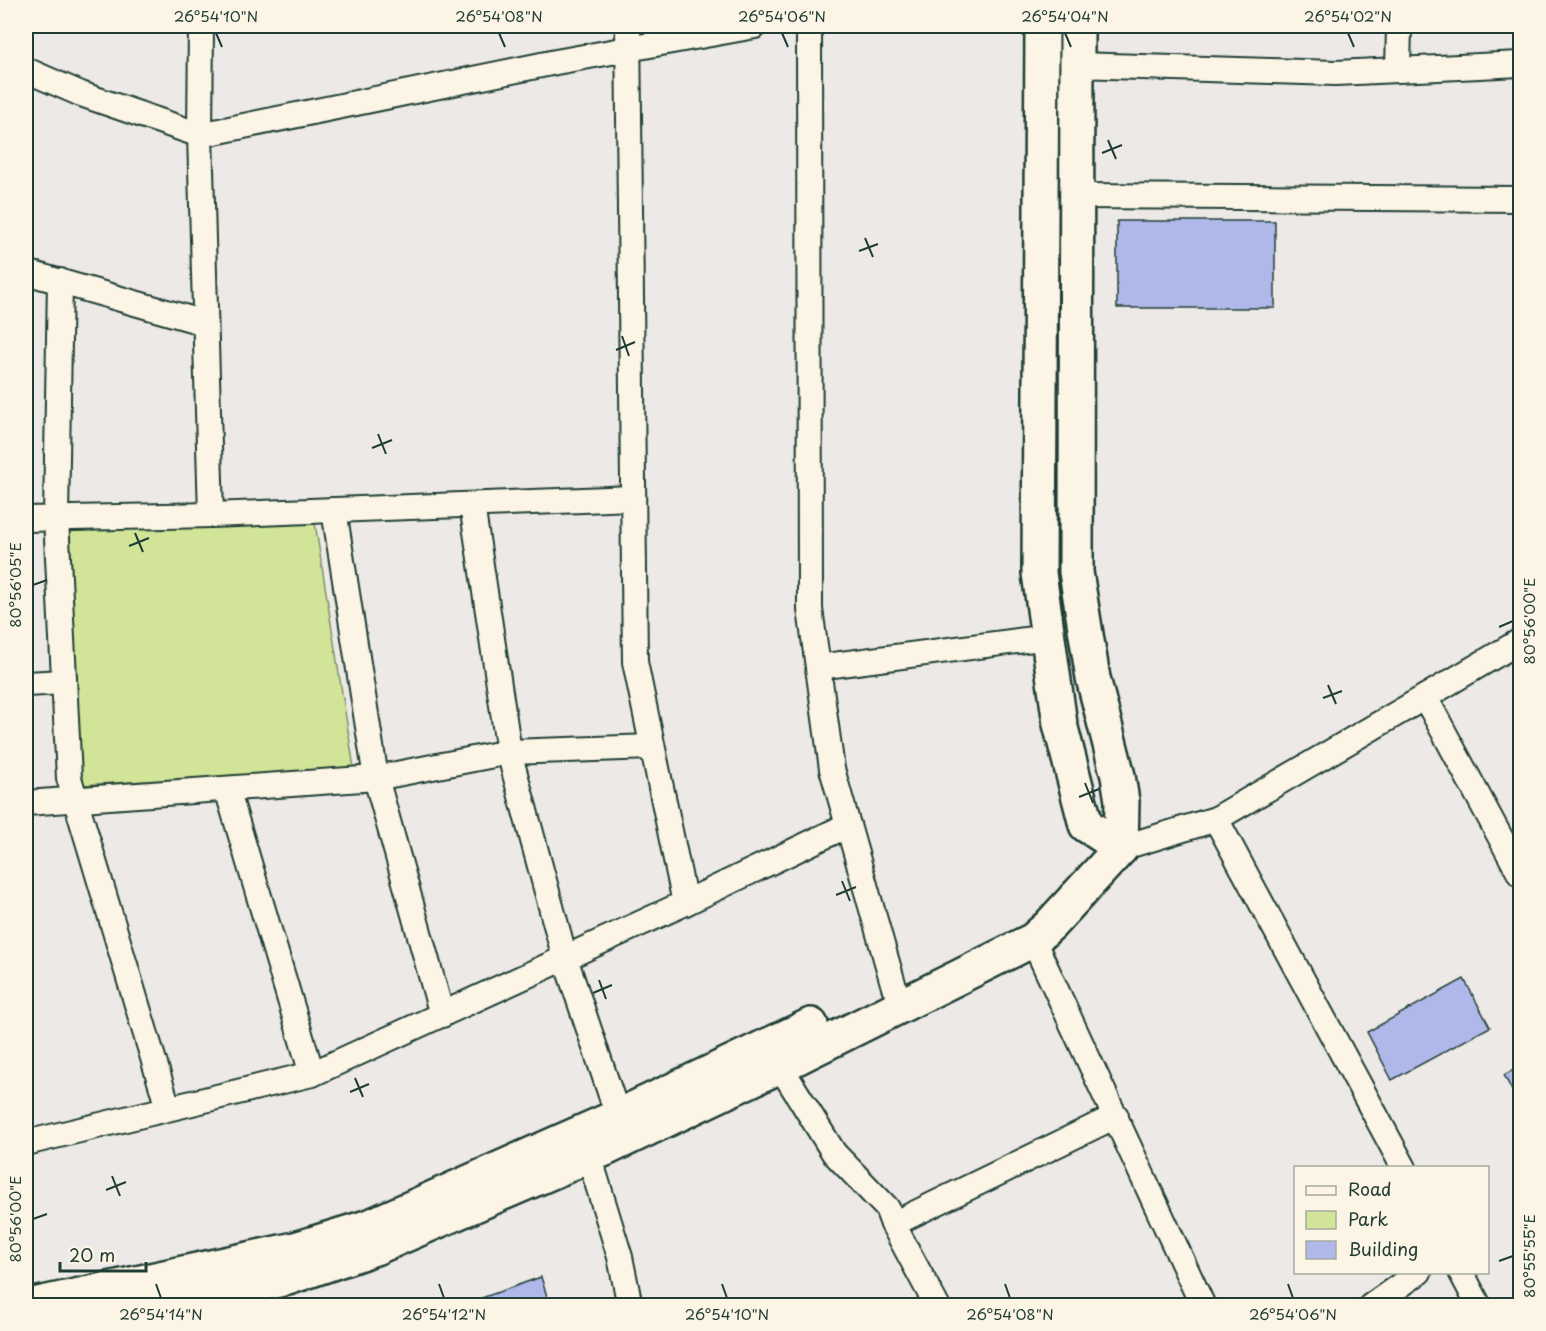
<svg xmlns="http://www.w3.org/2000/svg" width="1546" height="1331" font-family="'Playpen Sans',sans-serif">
<rect width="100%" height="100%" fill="#ede9e6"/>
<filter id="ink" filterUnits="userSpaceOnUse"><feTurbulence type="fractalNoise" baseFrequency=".0167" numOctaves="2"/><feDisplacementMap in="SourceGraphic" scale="12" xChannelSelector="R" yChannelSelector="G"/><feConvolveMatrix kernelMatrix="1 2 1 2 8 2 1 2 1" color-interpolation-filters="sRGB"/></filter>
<g filter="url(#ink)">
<polygon fill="#d1e498" stroke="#789066" stroke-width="1.5" points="315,523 354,768 82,785 66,531"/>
<g fill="#b0b8e9" stroke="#1f3d34" stroke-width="1.5">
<rect x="1117" y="221" width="158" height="87"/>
<polygon points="1464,979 1490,1027 1392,1080 1367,1032"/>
<polygon points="1520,1066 1520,1106 1504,1075"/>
<polygon points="541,1277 550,1306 459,1306"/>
</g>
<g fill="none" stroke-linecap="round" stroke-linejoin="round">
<defs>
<g id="street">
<polyline points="201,26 200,135 211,515"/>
<polyline points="628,26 635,662 685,903"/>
<polyline points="809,26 810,609 832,769 894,987"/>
<polyline points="1077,65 1336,73 1520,64"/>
<polyline points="26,70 81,94 200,135 556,62 755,26"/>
<polyline points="1398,70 1399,26"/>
<polyline points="1077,196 1520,199"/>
<polyline points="26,272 205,323"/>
<polyline points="60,281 56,518 69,778 168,1108"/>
<polyline points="472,505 509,752 565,958 618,1116"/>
<polyline points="334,510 376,778 442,1015"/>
<polyline points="26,519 211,515 633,498"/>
<polyline points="818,667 1048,637"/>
<polyline points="26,684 64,682"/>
<polyline points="1425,697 1520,641"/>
<polyline points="227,789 312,1074"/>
<polyline points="26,803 376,778 509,752 652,747"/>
<polyline points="1216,819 1425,697 1520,874"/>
<polyline points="1121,848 1216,819 1404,1168"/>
<polyline points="1033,940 1203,1306"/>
<polyline points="780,1066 834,1153 887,1208 893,1224 937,1306"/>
<polyline points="26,1143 312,1074 685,903 848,825"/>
<polyline points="589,1156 620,1257 630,1306"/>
<polyline points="893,1224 1116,1116"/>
<polyline points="1461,1272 1479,1306"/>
<polyline points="1371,1306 1419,1272"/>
</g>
<g id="secondary">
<polyline points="1042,26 1039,573 1060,724 1086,825 1121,848"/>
<polyline points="29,1306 295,1249 370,1226 618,1116 811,1025"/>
<polyline points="162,1306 288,1278 375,1248 605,1149 780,1066 1033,940 1050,925 1121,848 1122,801 1118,776 1093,678 1076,572 1077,26"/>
</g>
</defs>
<use href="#street" stroke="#1f3d34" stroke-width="28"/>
<use href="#secondary" stroke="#1f3d34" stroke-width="38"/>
<use href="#street" stroke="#fcf5e5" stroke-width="24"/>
<use href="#secondary" stroke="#fcf5e5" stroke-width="33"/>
</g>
</g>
<path fill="none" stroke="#1f3d34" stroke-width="2" d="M216 33 222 47M499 33 505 47M782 33 788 47M1065 33 1071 47M1348 33 1354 47M1108 140 1116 159M1102 153 1122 145M865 238 873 257M859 251 878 244M622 336 629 356M616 350 635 342M378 434 386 454M372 448 392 440M135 533 143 552M129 546 149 538M33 585 47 580M1499 627 1513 621M1328 685 1336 704M1323 698 1342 691M1085 783 1093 803M1079 797 1099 789M842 881 850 901M836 895 856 887M599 980 606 999M593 993 612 985M355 1078 363 1097M350 1092 369 1084M112 1176 120 1196M106 1190 126 1182M33 1219 47 1214M1499 1261 1513 1256M156 1284 161 1298M439 1284 444 1298M722 1284 727 1298M1005 1284 1010 1298M1288 1284 1293 1298"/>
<rect width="1546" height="1331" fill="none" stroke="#fcf5e5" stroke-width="66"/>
<rect x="1294" y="1166" width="195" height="108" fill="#fcf5e5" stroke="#a4ab9e" stroke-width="1.5"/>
<rect x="1306" y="1186" width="30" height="9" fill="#fcf5e5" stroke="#a4ab9e" stroke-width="1.5"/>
<text x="1348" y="1196" font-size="18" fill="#1f3d34">Road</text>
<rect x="1306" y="1211" width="30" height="18" fill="#d1e498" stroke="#a4ab9e" stroke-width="1.5"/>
<text x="1348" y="1226" font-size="18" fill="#1f3d34">Park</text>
<rect x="1306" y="1241" width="30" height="18" fill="#b0b8e9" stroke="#a4ab9e" stroke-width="1.5"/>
<text x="1348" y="1256" font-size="18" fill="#1f3d34">Building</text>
<path d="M60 1262v9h86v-9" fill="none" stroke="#1f3d34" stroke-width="3"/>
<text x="69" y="1262" font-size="18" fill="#1f3d34" stroke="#fcf5e5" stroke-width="4.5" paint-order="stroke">20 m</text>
<rect x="33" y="33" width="1480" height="1265" fill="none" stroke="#1f3d34" stroke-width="2"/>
<g font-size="15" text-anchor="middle" fill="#1f3d34">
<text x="216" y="22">26°54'10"N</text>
<text x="499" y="22">26°54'08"N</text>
<text x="782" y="22">26°54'06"N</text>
<text x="1065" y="22">26°54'04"N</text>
<text x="1348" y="22">26°54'02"N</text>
<text transform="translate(16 585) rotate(-90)" y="5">80°56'05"E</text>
<text transform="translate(1530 621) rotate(-90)" y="5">80°56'00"E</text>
<text transform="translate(16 1219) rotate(-90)" y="5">80°56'00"E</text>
<text transform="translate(1530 1256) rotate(-90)" y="5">80°55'55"E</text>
<text x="161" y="1320">26°54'14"N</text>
<text x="444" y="1320">26°54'12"N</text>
<text x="727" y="1320">26°54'10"N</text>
<text x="1010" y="1320">26°54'08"N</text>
<text x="1293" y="1320">26°54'06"N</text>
</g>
</svg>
